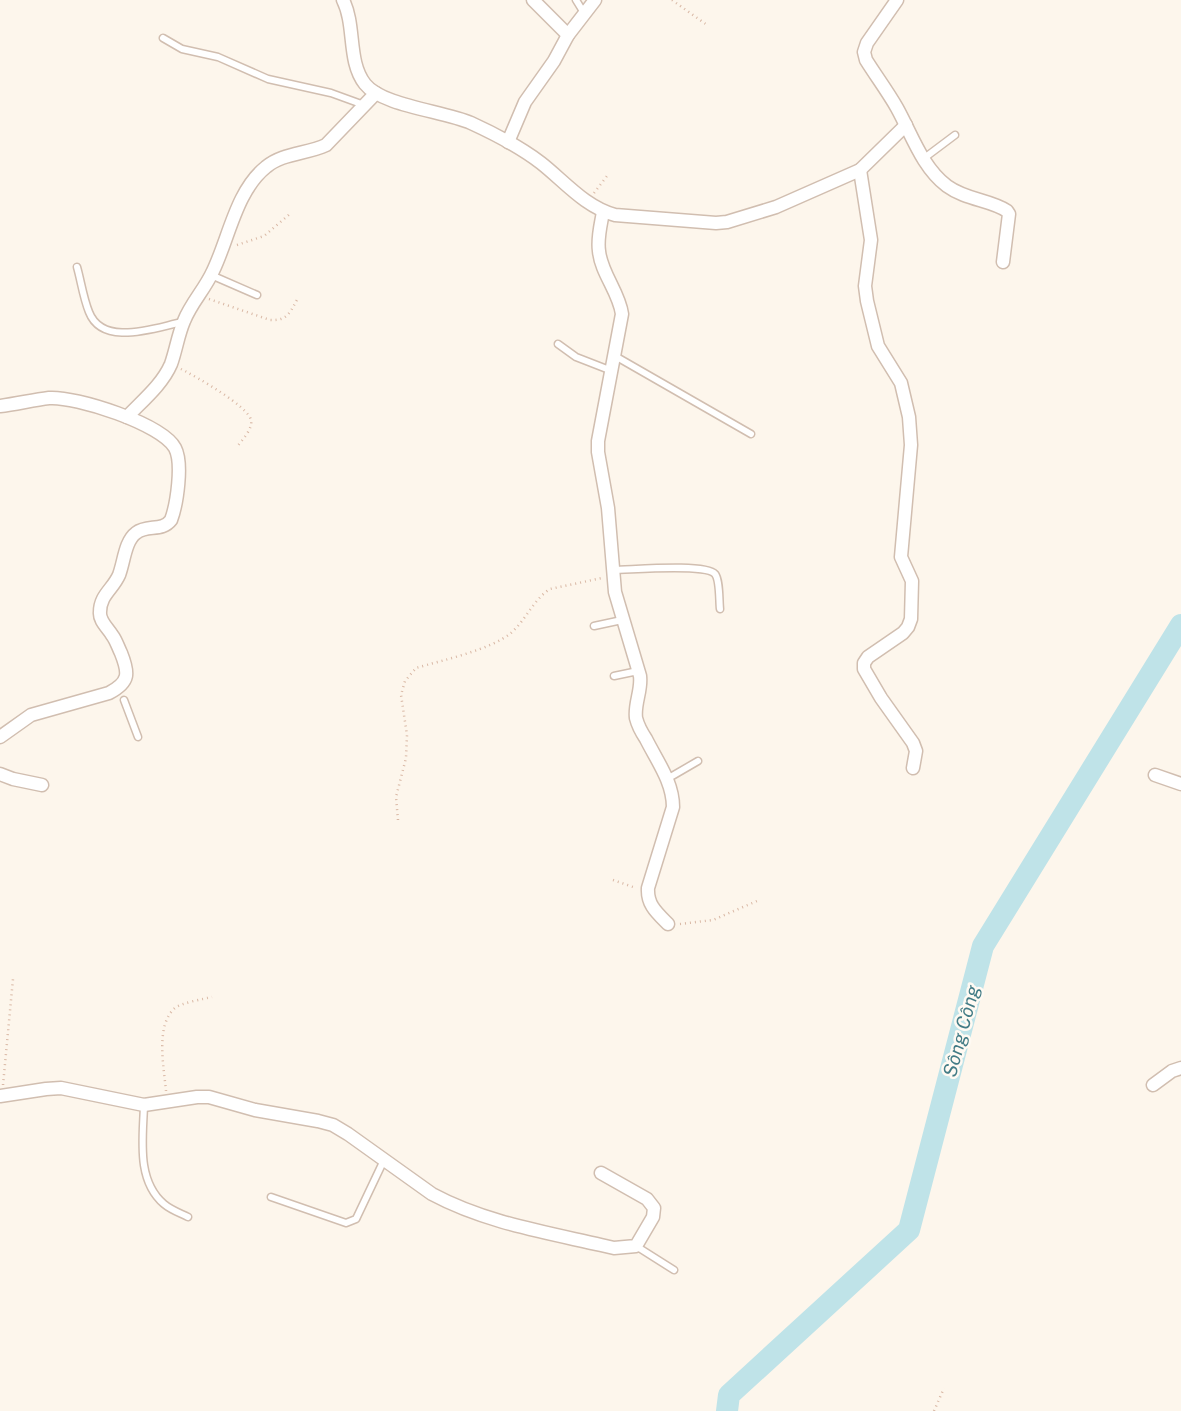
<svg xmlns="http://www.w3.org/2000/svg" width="1181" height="1411" font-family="'Public Sans',sans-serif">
<rect width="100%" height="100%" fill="#fdf6ec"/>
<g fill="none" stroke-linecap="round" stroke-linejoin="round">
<polyline stroke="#bfe3e8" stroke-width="22" points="727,1411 729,1395 909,1230 983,946 1181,625"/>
<defs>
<g id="lane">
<polyline points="576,0 584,13"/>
<polyline points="163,38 182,49 218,57 268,79 331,93 364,105"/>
<polyline points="923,159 955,135"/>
<path d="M77 267C81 281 83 297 89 312 103 348 156 327 183 322"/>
<polyline points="211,275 257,295"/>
<polyline points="558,344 576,357 612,371"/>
<polyline points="615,356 751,434"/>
<path d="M613 570C631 570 705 563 715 574 720 580 719 601 720 609"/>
<polyline points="594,626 622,620"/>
<polyline points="614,676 638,671"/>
<polyline points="124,700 138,737"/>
<polyline points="667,779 698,761"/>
<path d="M144 1105C143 1138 136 1180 164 1204 171 1210 180 1213 188 1217"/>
<polyline points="271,1197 346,1223 356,1219 384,1160"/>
<polyline points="636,1246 674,1270"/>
</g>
<g id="street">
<path d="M343 0C356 26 347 61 365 84 382 106 444 111 471 123 495 134 520 147 541 163 564 181 585 207 615 215L716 223 727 222 776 207 860 170 906 125"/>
<polyline points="533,0 568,35"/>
<path d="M897 0 867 43 864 52 866 60C876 76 888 92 897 108 912 135 922 167 947 186 966 200 991 200 1007 211L1009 214 1003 262"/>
<polyline points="508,142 525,102 554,61 568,35 595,0"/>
<polyline points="860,170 871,240 865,286 867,301 878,346 901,383 909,417 911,445 901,557 912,581 911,619 908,627 903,633 868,657 864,663 864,669 881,698 913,743 916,751 913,768"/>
<path d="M603 212C601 224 597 238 599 251 601 273 619 292 622 314L598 441V452L608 508 615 592 640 676C642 690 634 704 636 718 638 726 642 733 646 739 657 761 673 782 673 807L648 888C647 905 657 913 668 924"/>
<path d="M0 406C16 404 33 400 49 398 76 396 162 424 175 448 183 463 177 504 171 520 162 532 147 524 136 533 125 541 124 562 119 575 113 589 100 595 100 612 99 621 108 628 112 635 116 640 118 647 121 653 129 673 130 682 109 693L31 715 0 737"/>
<path d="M127 417C142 401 162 385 171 364 176 350 178 335 184 321 191 303 205 289 213 271 229 238 236 191 266 167 282 153 307 154 326 145L376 93"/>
<polyline points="0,774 13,779 42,785"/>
<polyline points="1155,775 1181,784"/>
<polyline points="1153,1085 1172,1071 1181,1068"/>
<path d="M0 1096 46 1089 61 1088 144 1105 197 1097H209L255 1110 318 1121 333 1125 348 1134 432 1194C484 1222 544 1232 601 1245L614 1248 636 1246 653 1217 654 1208 647 1199 601 1173"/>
</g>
</defs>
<use href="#lane" stroke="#d1beb0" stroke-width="9"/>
<use href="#street" stroke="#d1beb0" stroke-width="15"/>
<g stroke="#d9b8a5" stroke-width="2.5" stroke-dasharray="1 4" stroke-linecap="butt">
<polyline points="672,0 707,25"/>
<polyline points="594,193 607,176"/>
<polyline points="237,245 264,236 291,213"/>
<path d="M209 299 270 320C288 321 290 312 298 298"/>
<path d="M181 369C195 376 248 406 251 420 253 429 242 440 237 447"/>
<path d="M398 820 396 797 406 758 407 735 401 695 405 681 416 668C443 660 490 650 511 633 526 620 533 600 550 589L602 578"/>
<polyline points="613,880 636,888"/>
<polyline points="680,924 713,920 757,901"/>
<polyline points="3,1085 13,979"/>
<path d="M166 1091C164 1068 155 1025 175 1008 181 1003 203 999 212 997"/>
<polyline points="934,1411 944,1388"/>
</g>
<use href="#lane" stroke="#fff" stroke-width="6"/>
<use href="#street" stroke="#fff" stroke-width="12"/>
</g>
<g text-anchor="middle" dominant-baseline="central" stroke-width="5" stroke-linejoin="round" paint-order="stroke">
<g font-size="19" font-style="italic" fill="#437c86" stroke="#fffaf3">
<text transform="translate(961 1031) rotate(-75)">Sông Công</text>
</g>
</g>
</svg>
